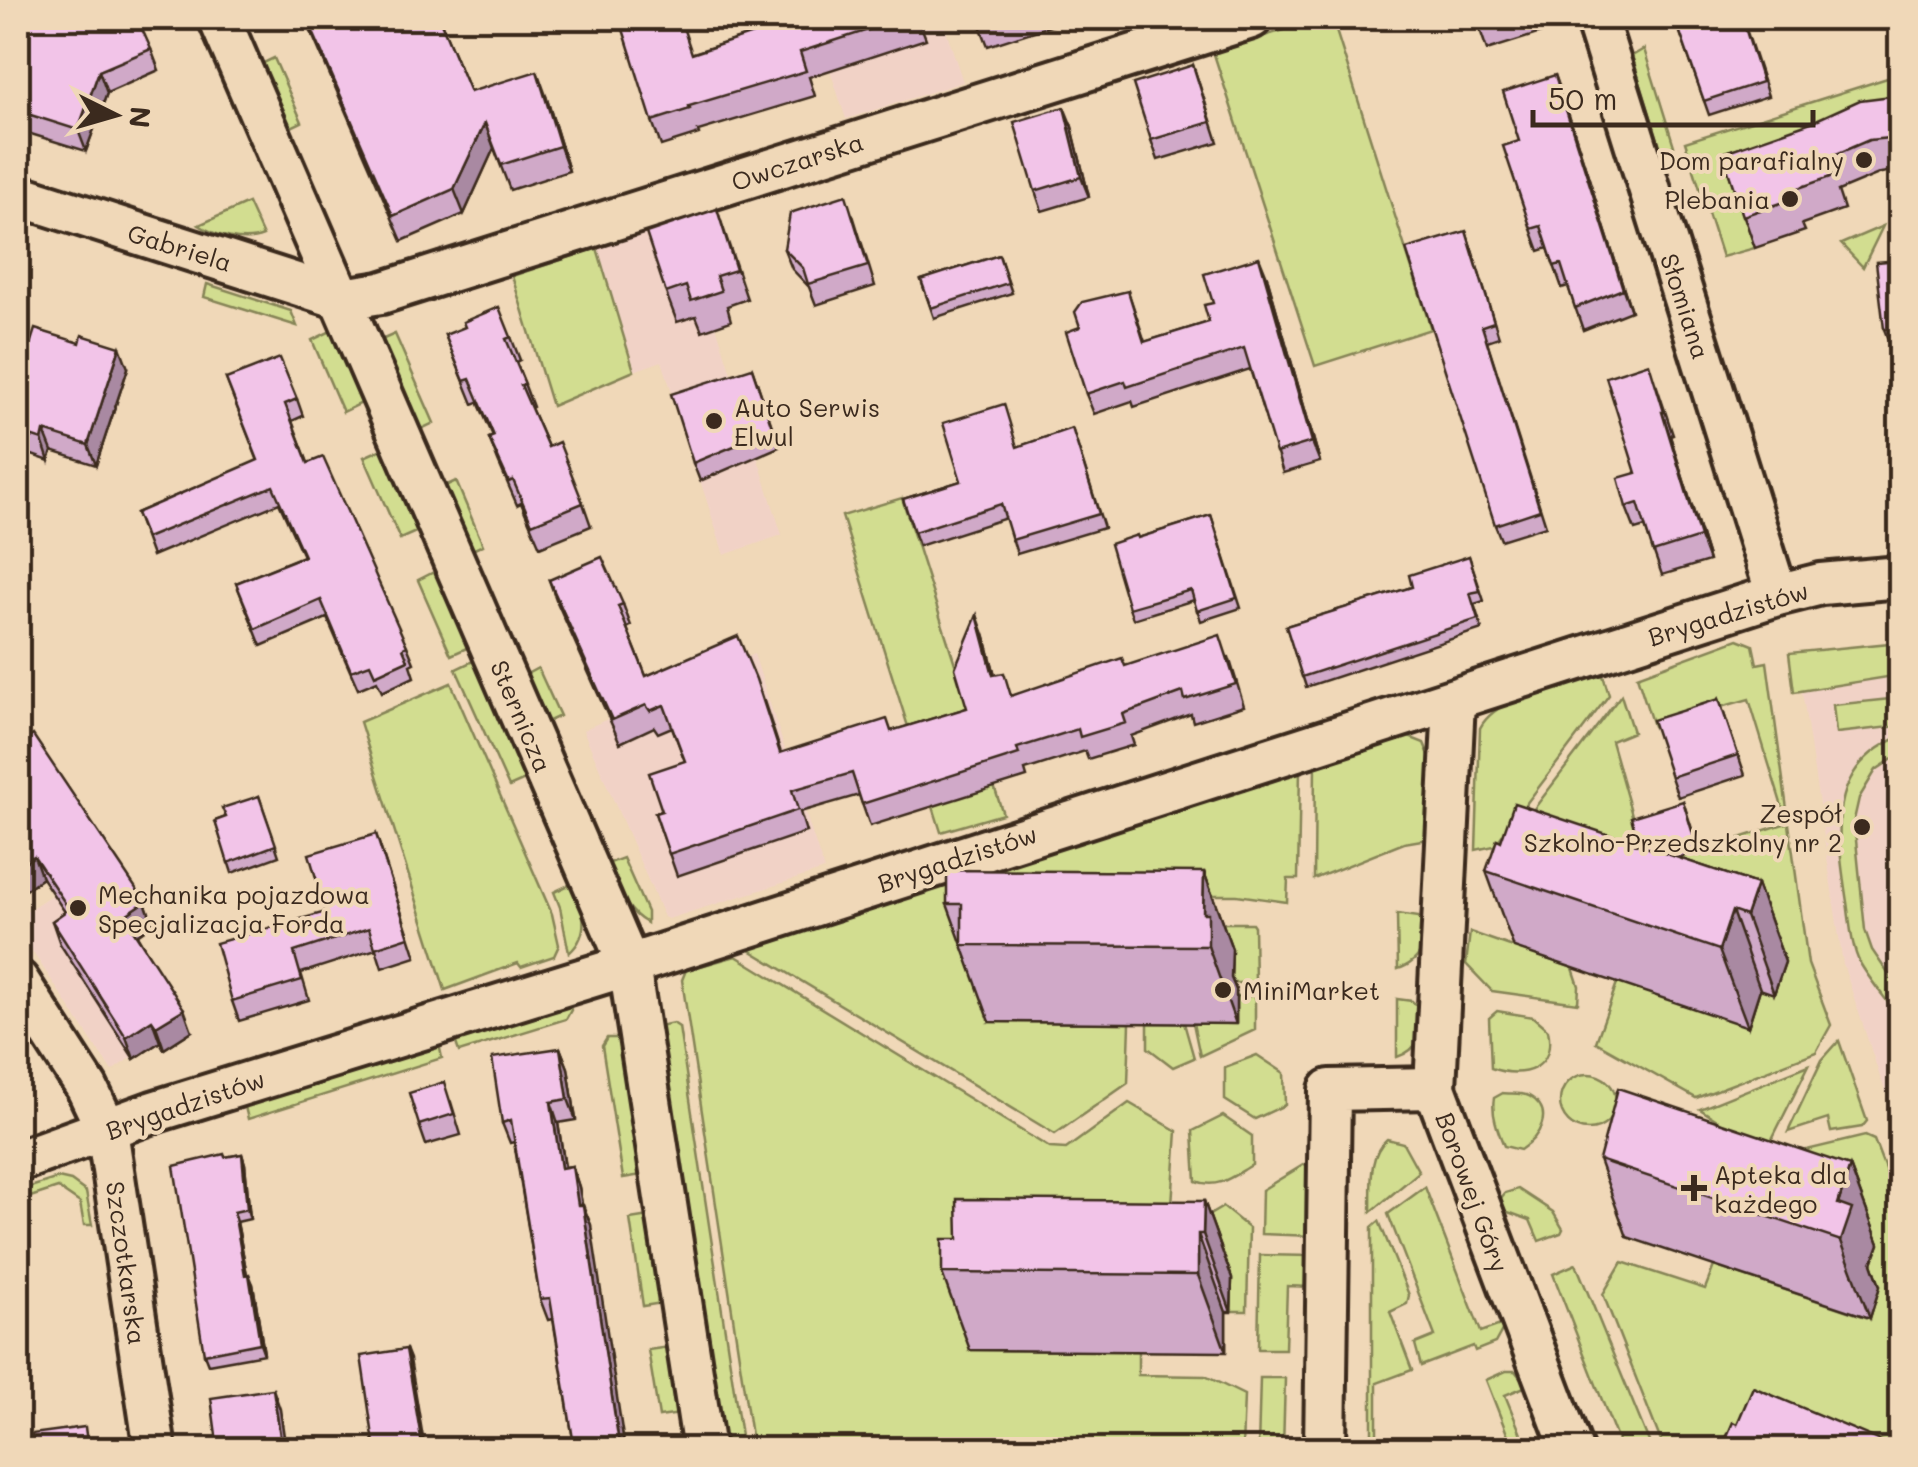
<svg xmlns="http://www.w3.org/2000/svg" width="1918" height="1467" font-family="Mali,sans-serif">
<rect width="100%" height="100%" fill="#f0d8b8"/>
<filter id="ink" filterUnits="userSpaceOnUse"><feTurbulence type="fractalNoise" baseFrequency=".01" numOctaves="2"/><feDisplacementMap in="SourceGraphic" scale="20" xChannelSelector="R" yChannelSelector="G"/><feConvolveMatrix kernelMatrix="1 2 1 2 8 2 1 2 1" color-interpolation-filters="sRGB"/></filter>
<g filter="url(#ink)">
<g fill="#f1d2c6">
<polygon points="813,18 942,18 963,82 846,119"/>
<polygon points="683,221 782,535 724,555 662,361 634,371 597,248"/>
<polygon points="754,654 824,870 668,919 664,917 583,730"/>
<polygon points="1900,675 1900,1127 1880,1077 1843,964 1802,691"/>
<polygon points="108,857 134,941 80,976 133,1056 112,1071 18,930 18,917"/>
</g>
<g fill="#d2dd90" stroke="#868457" stroke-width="2.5">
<polygon points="1325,18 1332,18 1431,329 1315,366 1213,51"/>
<polygon points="1644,49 1674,146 1661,150 1632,56"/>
<polygon points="274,58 302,122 287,129 259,65"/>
<polygon points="1900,74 1900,129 1734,186 1755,248 1722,257 1685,142"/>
<path d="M248 203 263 236C243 244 216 236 199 225Z"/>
<polygon points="1883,226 1863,267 1841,244"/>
<polygon points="597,248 634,371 552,406 512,276"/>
<polygon points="207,284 291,311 297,326 204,297"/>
<polygon points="331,331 362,403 343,412 312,340"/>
<polygon points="395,334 434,423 419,430 379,341"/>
<polygon points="382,449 418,531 400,539 364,457"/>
<polygon points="456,481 483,545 470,551 443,487"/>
<polygon points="902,498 1003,814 941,832 842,516"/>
<polygon points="436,571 469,647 451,655 418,580"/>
<polygon points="1738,639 1753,645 1757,664 1767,662 1808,964 1831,1025 1816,1052 1696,1098 1596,1042 1617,983 1491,865 1621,695 1633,732 1611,741 1647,868 1787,823 1749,699 1653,726 1637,676"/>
<polygon points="1900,642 1900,675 1794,692 1789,653"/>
<polygon points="475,660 527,779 509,787 456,669"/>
<polygon points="538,668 560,716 547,722 525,675"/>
<path d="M1602 672 1609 695 1494 846 1476 850 1480 728C1496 695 1568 683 1602 672Z"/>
<polygon points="451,683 552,914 559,945 554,956 521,967 518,963 445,990 360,722"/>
<polygon points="1900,698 1900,726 1836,733 1833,705"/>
<polygon points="1404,735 1424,743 1435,769 1428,839 1404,843 1314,879 1315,761"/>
<path d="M1900 737V754L1876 770 1859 798 1854 820 1865 930 1872 950 1900 991V1019C1888 1001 1871 982 1860 963 1851 946 1850 921 1847 902 1837 837 1825 766 1900 737Z"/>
<polygon points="1300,768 1298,879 1288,879 1287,902 1237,895 1195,895 990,1022 1130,1023 1128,1083 1055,1134 748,949 746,942"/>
<path d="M623 858 647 912V923C624 910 618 887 607 864Z"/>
<path d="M573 883C583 908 592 933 569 953L560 907 554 892Z"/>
<path d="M1397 914 1418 917C1433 938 1421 962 1398 969Z"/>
<polygon points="1221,923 1252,923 1254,926 1255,983 1231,983"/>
<polygon points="1470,932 1573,968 1579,986 1578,1003 1492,991 1466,964"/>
<polygon points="736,956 1050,1148 1066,1149 1129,1103 1177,1131 1172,1204 970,1350 1138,1351 1138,1375 1205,1376 1244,1395 1242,1449 753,1449 682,980 686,970"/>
<polygon points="1236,996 1255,996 1255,1030 1200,1056 1193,1023 1235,1024"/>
<path d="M1397 999 1412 1001 1420 1010C1420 1033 1422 1049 1397 1057Z"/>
<polygon points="569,1002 571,1010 566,1019 459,1052 454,1037"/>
<path d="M1497 1011 1533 1017 1548 1030C1556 1069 1523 1080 1491 1068L1489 1018Z"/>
<polygon points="673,1023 679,1027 743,1449 725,1449 659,1026"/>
<polygon points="1148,1023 1184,1023 1194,1058 1173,1067 1148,1048"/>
<polygon points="607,1038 617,1038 622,1043 642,1175 623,1178 602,1046"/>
<polygon points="1839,1041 1867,1121 1862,1127 1831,1132 1828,1119 1788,1132 1822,1060"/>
<polygon points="439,1044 442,1058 248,1119 244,1103"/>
<polygon points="1257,1055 1284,1073 1285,1105 1255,1119 1225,1100 1225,1067"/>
<polygon points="1809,1065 1769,1145 1762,1149 1700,1109"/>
<circle cx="1588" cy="1102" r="28"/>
<path d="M1503 1093C1510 1094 1522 1093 1529 1096 1556 1111 1539 1138 1520 1150L1504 1146C1498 1131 1491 1114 1494 1098Z"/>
<path d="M1223 1116 1252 1136V1165C1233 1176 1218 1190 1196 1181L1193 1131Z"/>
<polygon points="1865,1136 1874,1140 1900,1208 1900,1449 1664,1449 1603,1294 1622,1262 1705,1289 1714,1266 1869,1318 1761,1161"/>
<path d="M1387 1139 1403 1143 1419 1172 1371 1212C1372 1188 1367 1156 1387 1139Z"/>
<polygon points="1313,1159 1313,1236 1261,1234 1262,1190"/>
<polygon points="58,1178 71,1181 86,1192 92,1225 84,1225 80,1203 58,1188 18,1201 18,1191"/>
<polygon points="1425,1187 1481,1332 1506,1323 1495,1343 1475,1351 1473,1346 1421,1366 1415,1344 1435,1336 1388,1214"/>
<polygon points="1518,1189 1553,1212 1563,1229 1561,1233 1539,1241 1530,1220 1497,1208 1496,1204 1505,1193"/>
<polygon points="1223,1207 1249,1228 1247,1311 1231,1311 1232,1279 1147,1252"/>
<polygon points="649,1216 662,1303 643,1306 630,1219"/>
<polygon points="1379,1221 1409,1295 1407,1304 1390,1312 1412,1370 1377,1383 1377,1449 1372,1450 1372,1227"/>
<polygon points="1260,1255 1312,1256 1311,1287 1287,1286 1285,1349 1258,1349"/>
<polygon points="1576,1264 1652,1449 1621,1449 1553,1274"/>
<polygon points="669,1347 680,1414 659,1417 648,1350"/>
<polygon points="1506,1371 1515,1371 1527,1386 1505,1395 1527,1449 1513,1449 1486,1380"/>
<polygon points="1260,1378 1285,1378 1283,1449 1258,1449"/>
</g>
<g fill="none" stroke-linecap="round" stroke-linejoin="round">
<defs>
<g id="minor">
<polyline points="219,18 629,965 704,1450"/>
<polyline points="1596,18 1777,595"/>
<polyline points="18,195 343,299 381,293 1251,18"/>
<polyline points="1454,701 1435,1088 1572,1450"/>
<polyline points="18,981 87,1088 107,1130 155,1450"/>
<polyline points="18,1161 153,1112 629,965 1777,595 1821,584 1900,577"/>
<polyline points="1325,1450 1330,1090 1435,1088"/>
</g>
</defs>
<use href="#minor" stroke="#3b2a1e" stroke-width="48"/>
<use href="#minor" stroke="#f0d8b8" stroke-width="40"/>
</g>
<g fill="#d0a9c8" stroke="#3b2a1e" stroke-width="2.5">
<polygon points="18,18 151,49 159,70 107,93 86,151 18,130"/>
<polygon points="305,18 441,18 439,18 470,92 546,96 569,171 510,190 494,148 464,214 402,241"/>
<polygon points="763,18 918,18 926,39 809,77 815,96 698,131 699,134 661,146 652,121 693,53 753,34"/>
<polygon points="977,18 1075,18 988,46"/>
<polygon points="1476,18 1539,18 1544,32 1487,50"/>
<polygon points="1675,18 1783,18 1746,29 1768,96 1709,115"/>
<polygon points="1193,65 1218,142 1158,160 1151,140"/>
<polygon points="1900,95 1900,170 1881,173 1838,191 1844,209 1802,224 1805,231 1755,248 1722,153"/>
<polygon points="1563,97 1631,311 1583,330 1568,286 1562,288 1548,248 1539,251 1531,229 1519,141"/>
<polygon points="1072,127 1089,197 1042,211 1035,191"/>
<polygon points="717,209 747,299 727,306 731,321 702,331 696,316 677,322 666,293"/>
<polygon points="853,215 875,286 816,305 809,287 792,269 784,249"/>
<polygon points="1466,231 1499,337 1487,341 1546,526 1501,540 1495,525"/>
<polygon points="999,255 1012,293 934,318 921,280"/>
<polygon points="1900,260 1900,361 1896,361 1884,329"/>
<polygon points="1267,277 1320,462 1283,473 1250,369 1134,407 1132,401 1094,414 1086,394 1080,327 1128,291 1145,342 1209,322 1213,303"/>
<polygon points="445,335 511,337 520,360 516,362 533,407 531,408 548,447 583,503 591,526 540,547 521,503 517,505 498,461 489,438 493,436 478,402 473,404"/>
<polygon points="128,368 96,465 52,451 49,461 18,450 18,382"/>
<polygon points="752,368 779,447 700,481 693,463"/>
<polygon points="226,379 297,399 303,416 292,421 308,463 407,646 414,663 410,665 414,677 382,692 377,681 358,689 327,618 261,646 236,583 303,556 279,503 152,556 136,513 258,461"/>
<polygon points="1657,387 1673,435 1670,436 1709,561 1662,575 1645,527 1635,530 1626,507"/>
<polygon points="1072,428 1104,528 1017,554 1006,518 919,546 903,499 961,481 1018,447"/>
<polygon points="1211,515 1241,608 1201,621 1194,600 1133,619 1129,608 1138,538"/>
<polygon points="1469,556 1484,601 1474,604 1482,629 1306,687 1286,626 1412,587"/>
<polygon points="549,580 623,604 631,626 627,628 646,676 764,701 781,753 892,731 967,708 985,637 995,675 1012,696 1125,666 1229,657 1244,706 1193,722 1191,714 1131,736 1134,745 1088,759 1085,751 1025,770 1027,777 870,826 859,795 800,812 806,832 677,876 655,813 662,811 685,761 672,727 658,733 654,727 620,743 557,602"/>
<polygon points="1719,699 1745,775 1678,797 1671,777"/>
<polygon points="18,745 145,902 153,924 137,935 192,1031 164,1049 160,1042 134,1059 60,944 52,921 65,912 42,878 25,890 18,877"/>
<polygon points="259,796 279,856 232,873 215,821 226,817"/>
<polygon points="1683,801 1699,851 1678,858 1757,884 1785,962 1774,994 1760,989 1748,1027 1514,948 1486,871 1501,841 1639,845"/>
<polygon points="376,834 416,957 382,968 376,949 301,973 309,1000 239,1021 232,1001 326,912"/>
<polygon points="1204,872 1232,949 1231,978 1236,990 1236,1024 990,1022 947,904"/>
<polygon points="560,1048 568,1068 576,1120 558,1123 565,1167 572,1166 579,1187 582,1205 591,1225 573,1439 553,1319 548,1320 540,1299 514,1142 510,1143 502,1123"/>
<polygon points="451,1102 461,1135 426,1145 419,1125"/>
<polygon points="242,1154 245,1164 250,1219 237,1222 247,1275 253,1284 264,1354 208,1364 204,1354 225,1157"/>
<polygon points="1599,1160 1850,1166 1879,1244 1872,1263 1880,1286 1870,1318 1627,1237"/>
<polygon points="1204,1201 1232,1278 1231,1312 1226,1312 1226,1352 970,1350 942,1273 958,1239"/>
</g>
<g fill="#a989a2" stroke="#3b2a1e" stroke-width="2.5">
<polygon points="99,71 107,93 86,151 78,130"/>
<polygon points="537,71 546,96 569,171 560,146"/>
<polygon points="1555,75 1563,97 1631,311 1623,289"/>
<polygon points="1064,107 1072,127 1089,197 1081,177"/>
<polygon points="485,123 494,148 464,214 454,189"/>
<polygon points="1259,257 1267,277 1320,462 1312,442"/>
<polygon points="120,347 128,368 96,465 88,445"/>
<polygon points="1662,412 1670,436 1709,561 1700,537"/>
<polygon points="44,431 52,451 49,461 42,440"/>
<polygon points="977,615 985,637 1001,698 993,675"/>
<polygon points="34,856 42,878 25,890 18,867"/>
<polygon points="1204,872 1232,949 1231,978 1236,990 1236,1024 1208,946 1203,913"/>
<polygon points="1757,884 1785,962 1774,994 1746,916"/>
<polygon points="145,902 153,924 132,938 124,916"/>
<polygon points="1732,911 1760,989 1748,1027 1719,950"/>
<polygon points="184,1009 192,1031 164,1049 156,1026"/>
<polygon points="152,1020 160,1042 134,1059 126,1037"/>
<polygon points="560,1048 568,1068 576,1120 568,1099"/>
<polygon points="551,1102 558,1123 568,1188 561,1168"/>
<polygon points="242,1154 245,1164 250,1219 247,1209"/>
<polygon points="572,1166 579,1187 586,1226 578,1205"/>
<polygon points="1850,1166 1879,1244 1872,1263 1880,1286 1870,1318 1841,1241 1838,1204"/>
<polygon points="1204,1201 1232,1278 1231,1312 1203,1234"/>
<polygon points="583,1205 591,1225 625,1450 620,1450"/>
<polygon points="234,1212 237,1222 249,1285 245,1275"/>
<polygon points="1198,1234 1226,1312 1226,1352 1198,1275"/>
<polygon points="249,1274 253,1284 264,1354 260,1343"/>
<polygon points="406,1349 410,1359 425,1450 423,1450"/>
<polygon points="273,1389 280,1409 286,1450 282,1450"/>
</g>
<g fill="#f2c4e8" stroke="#3b2a1e" stroke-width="2.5">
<polygon points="18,18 137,18 151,49 99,71 78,130 18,111"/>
<polygon points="307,18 439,18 470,92 537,71 560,146 501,165 485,123 454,189 393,216"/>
<polygon points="650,18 680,18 692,54 753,34 749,22 763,18 905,18 800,52 806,71 689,106 690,109 652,121 622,26"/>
<polygon points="1476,18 1518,18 1480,29"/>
<polygon points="1675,18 1742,18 1762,82 1704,101"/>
<polygon points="1193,65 1211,122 1151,140 1133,84"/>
<polygon points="1555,75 1623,289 1575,308 1561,264 1554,266 1541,226 1531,229 1503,146 1519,141 1503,92"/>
<polygon points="1900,95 1900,137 1869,140 1827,158 1833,176 1790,191 1793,199 1743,216 1722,153 1814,121 1860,100"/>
<polygon points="1064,107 1081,177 1035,191 1014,122"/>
<polygon points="846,195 868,266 808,284 803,268 784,249 790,213"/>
<polygon points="717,209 736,270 716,276 721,291 691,301 686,286 666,293 646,233"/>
<polygon points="1466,231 1494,322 1482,326 1540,510 1495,525 1406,249"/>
<polygon points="999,255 1008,283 931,308 921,280"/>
<polygon points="1259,257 1312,442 1276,453 1244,348 1127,387 1125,381 1086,394 1066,332 1080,327 1075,312 1082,302 1128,291 1144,342 1209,322 1204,305 1213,303 1204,274"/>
<polygon points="1900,260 1900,328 1884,329 1876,262"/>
<polygon points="499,307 511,337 506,339 525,384 521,385 548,447 559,442 583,503 532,524 513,480 509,482 489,438 494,436 470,379 464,381 445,335 465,327 463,322"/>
<polygon points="35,329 80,343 82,335 120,347 88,445 44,431 42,440 18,432 18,382"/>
<polygon points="280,358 297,399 285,404 308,463 323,457 407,646 403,648 408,660 375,675 370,664 351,671 321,600 255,629 236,583 304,556 273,486 146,538 136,513 258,460 226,379"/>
<polygon points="1649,363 1664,412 1662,412 1700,537 1653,552 1638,503 1626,507 1618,478 1636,473 1606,377"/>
<polygon points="752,368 773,430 693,463 671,394"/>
<polygon points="1004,404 1017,447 1072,428 1099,514 1012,540 1001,504 914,532 903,499 961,481 943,423"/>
<polygon points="1211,515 1237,598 1197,611 1191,590 1129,608 1110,544 1137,535 1138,538"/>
<polygon points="1469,556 1480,591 1470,593 1478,619 1302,677 1286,626 1412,587 1409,575"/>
<polygon points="602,557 623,604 618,606 646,676 738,636 756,679 780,753 887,719 891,731 967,708 955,668 977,615 993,675 1004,673 1011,696 1122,658 1125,666 1220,635 1236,684 1185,700 1183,692 1123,714 1126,723 1080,737 1078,729 1017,748 1019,754 862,804 852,773 792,790 798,810 669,854 655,813 662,811 649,773 685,761 664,705 650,711 646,705 612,720 549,580"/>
<polygon points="1719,699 1738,755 1671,777 1652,720"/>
<polygon points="33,735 145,902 124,916 184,1009 156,1026 152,1020 126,1037 52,921 69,909 34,856 18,867 18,745"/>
<polygon points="259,796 276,845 228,863 215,821 226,817 222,808"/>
<polygon points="1683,801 1695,841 1661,852 1639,845 1631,817"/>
<polygon points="1514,803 1757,884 1746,916 1732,911 1719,950 1486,871 1497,839 1501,841"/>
<polygon points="376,834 409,937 375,948 369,928 294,952 302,980 232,1001 216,943 326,912 309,854"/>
<polygon points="947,870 1204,872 1203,913 1208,913 1208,946 962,945 962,904 947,904"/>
<polygon points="560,1048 568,1099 551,1102 561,1168 572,1166 578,1205 583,1205 620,1450 558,1450 557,1442 573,1439 550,1298 540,1299 511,1120 502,1123 492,1058"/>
<polygon points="444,1082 454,1114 419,1125 409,1093"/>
<polygon points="1618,1088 1850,1166 1838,1204 1852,1209 1841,1241 1599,1160"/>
<polygon points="224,1154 225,1157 242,1154 247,1209 234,1212 245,1275 249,1274 260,1343 204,1354 174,1166"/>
<polygon points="957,1199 1204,1201 1203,1234 1198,1234 1198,1275 942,1273 942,1239 958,1239"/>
<polygon points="406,1349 423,1450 375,1450 361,1356"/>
<polygon points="1753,1387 1900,1449 1900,1450 1721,1450 1733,1422 1737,1424"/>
<polygon points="273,1389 282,1450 218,1450 211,1398"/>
<polygon points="85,1427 88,1450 35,1450 32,1434"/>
</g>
</g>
<g fill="#3b2a1e" stroke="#f0d8b8" stroke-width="4">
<circle cx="1864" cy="160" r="10"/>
<circle cx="1790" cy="199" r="10"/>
<circle cx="714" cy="421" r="10"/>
<circle cx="1862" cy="827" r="10"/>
<circle cx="78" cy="908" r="10"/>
<circle cx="1223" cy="990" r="10"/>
<path d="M1689 1173h10v10h10v10h-10v10h-10v-10h-10v-10h10z"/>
</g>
<g text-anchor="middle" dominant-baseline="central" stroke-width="8" stroke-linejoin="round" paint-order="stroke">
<g font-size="25" fill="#3b2a1e" stroke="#f0d8b8" text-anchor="start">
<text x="1844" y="160" text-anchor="end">Dom parafialny</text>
<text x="1770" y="199" text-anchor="end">Plebania</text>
<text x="734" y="407">Auto Serwis<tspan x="734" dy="29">Elwul</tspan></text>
<text x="1842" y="813" text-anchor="end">Zespół<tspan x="1842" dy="29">Szkolno-Przedszkolny nr 2</tspan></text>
<text x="98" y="894">Mechanika pojazdowa<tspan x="98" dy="29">Specjalizacja Forda</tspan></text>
<text x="1243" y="990">MiniMarket</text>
<text x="1714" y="1174">Apteka dla<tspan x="1714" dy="29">każdego</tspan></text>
</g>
<g font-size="25" fill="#3b2a1e" stroke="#f0d8b8">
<text transform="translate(797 161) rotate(-18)">Owczarska</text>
<text transform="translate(180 247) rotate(17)">Gabriela</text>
<text transform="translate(1686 306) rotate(72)">Słomiana</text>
<text transform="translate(1728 613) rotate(-17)">Brygadzistów</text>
<text transform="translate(522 716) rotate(67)">Sternicza</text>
<text transform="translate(957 858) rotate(-18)">Brygadzistów</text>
<text transform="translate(185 1104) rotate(-19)">Brygadzistów</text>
<text transform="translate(1473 1192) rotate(70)">Borowej Góry</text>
<text transform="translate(127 1263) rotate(82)">Szczotkarska</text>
</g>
</g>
<rect width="1918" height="1467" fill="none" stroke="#f0d8b8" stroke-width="60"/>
<rect x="30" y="30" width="1858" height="1407" fill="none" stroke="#3b2a1e" stroke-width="4" filter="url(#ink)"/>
<g transform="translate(115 115) rotate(95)" stroke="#f0d8b8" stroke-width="8" paint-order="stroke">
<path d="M0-8L18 38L0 25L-18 38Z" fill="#3b2a1e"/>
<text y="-15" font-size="28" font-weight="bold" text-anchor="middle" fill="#3b2a1e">N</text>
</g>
<path d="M1533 110v15h280v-15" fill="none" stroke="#3b2a1e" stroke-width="5"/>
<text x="1548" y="110" font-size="30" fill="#3b2a1e" stroke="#f0d8b8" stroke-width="8" paint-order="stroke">50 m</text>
</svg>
